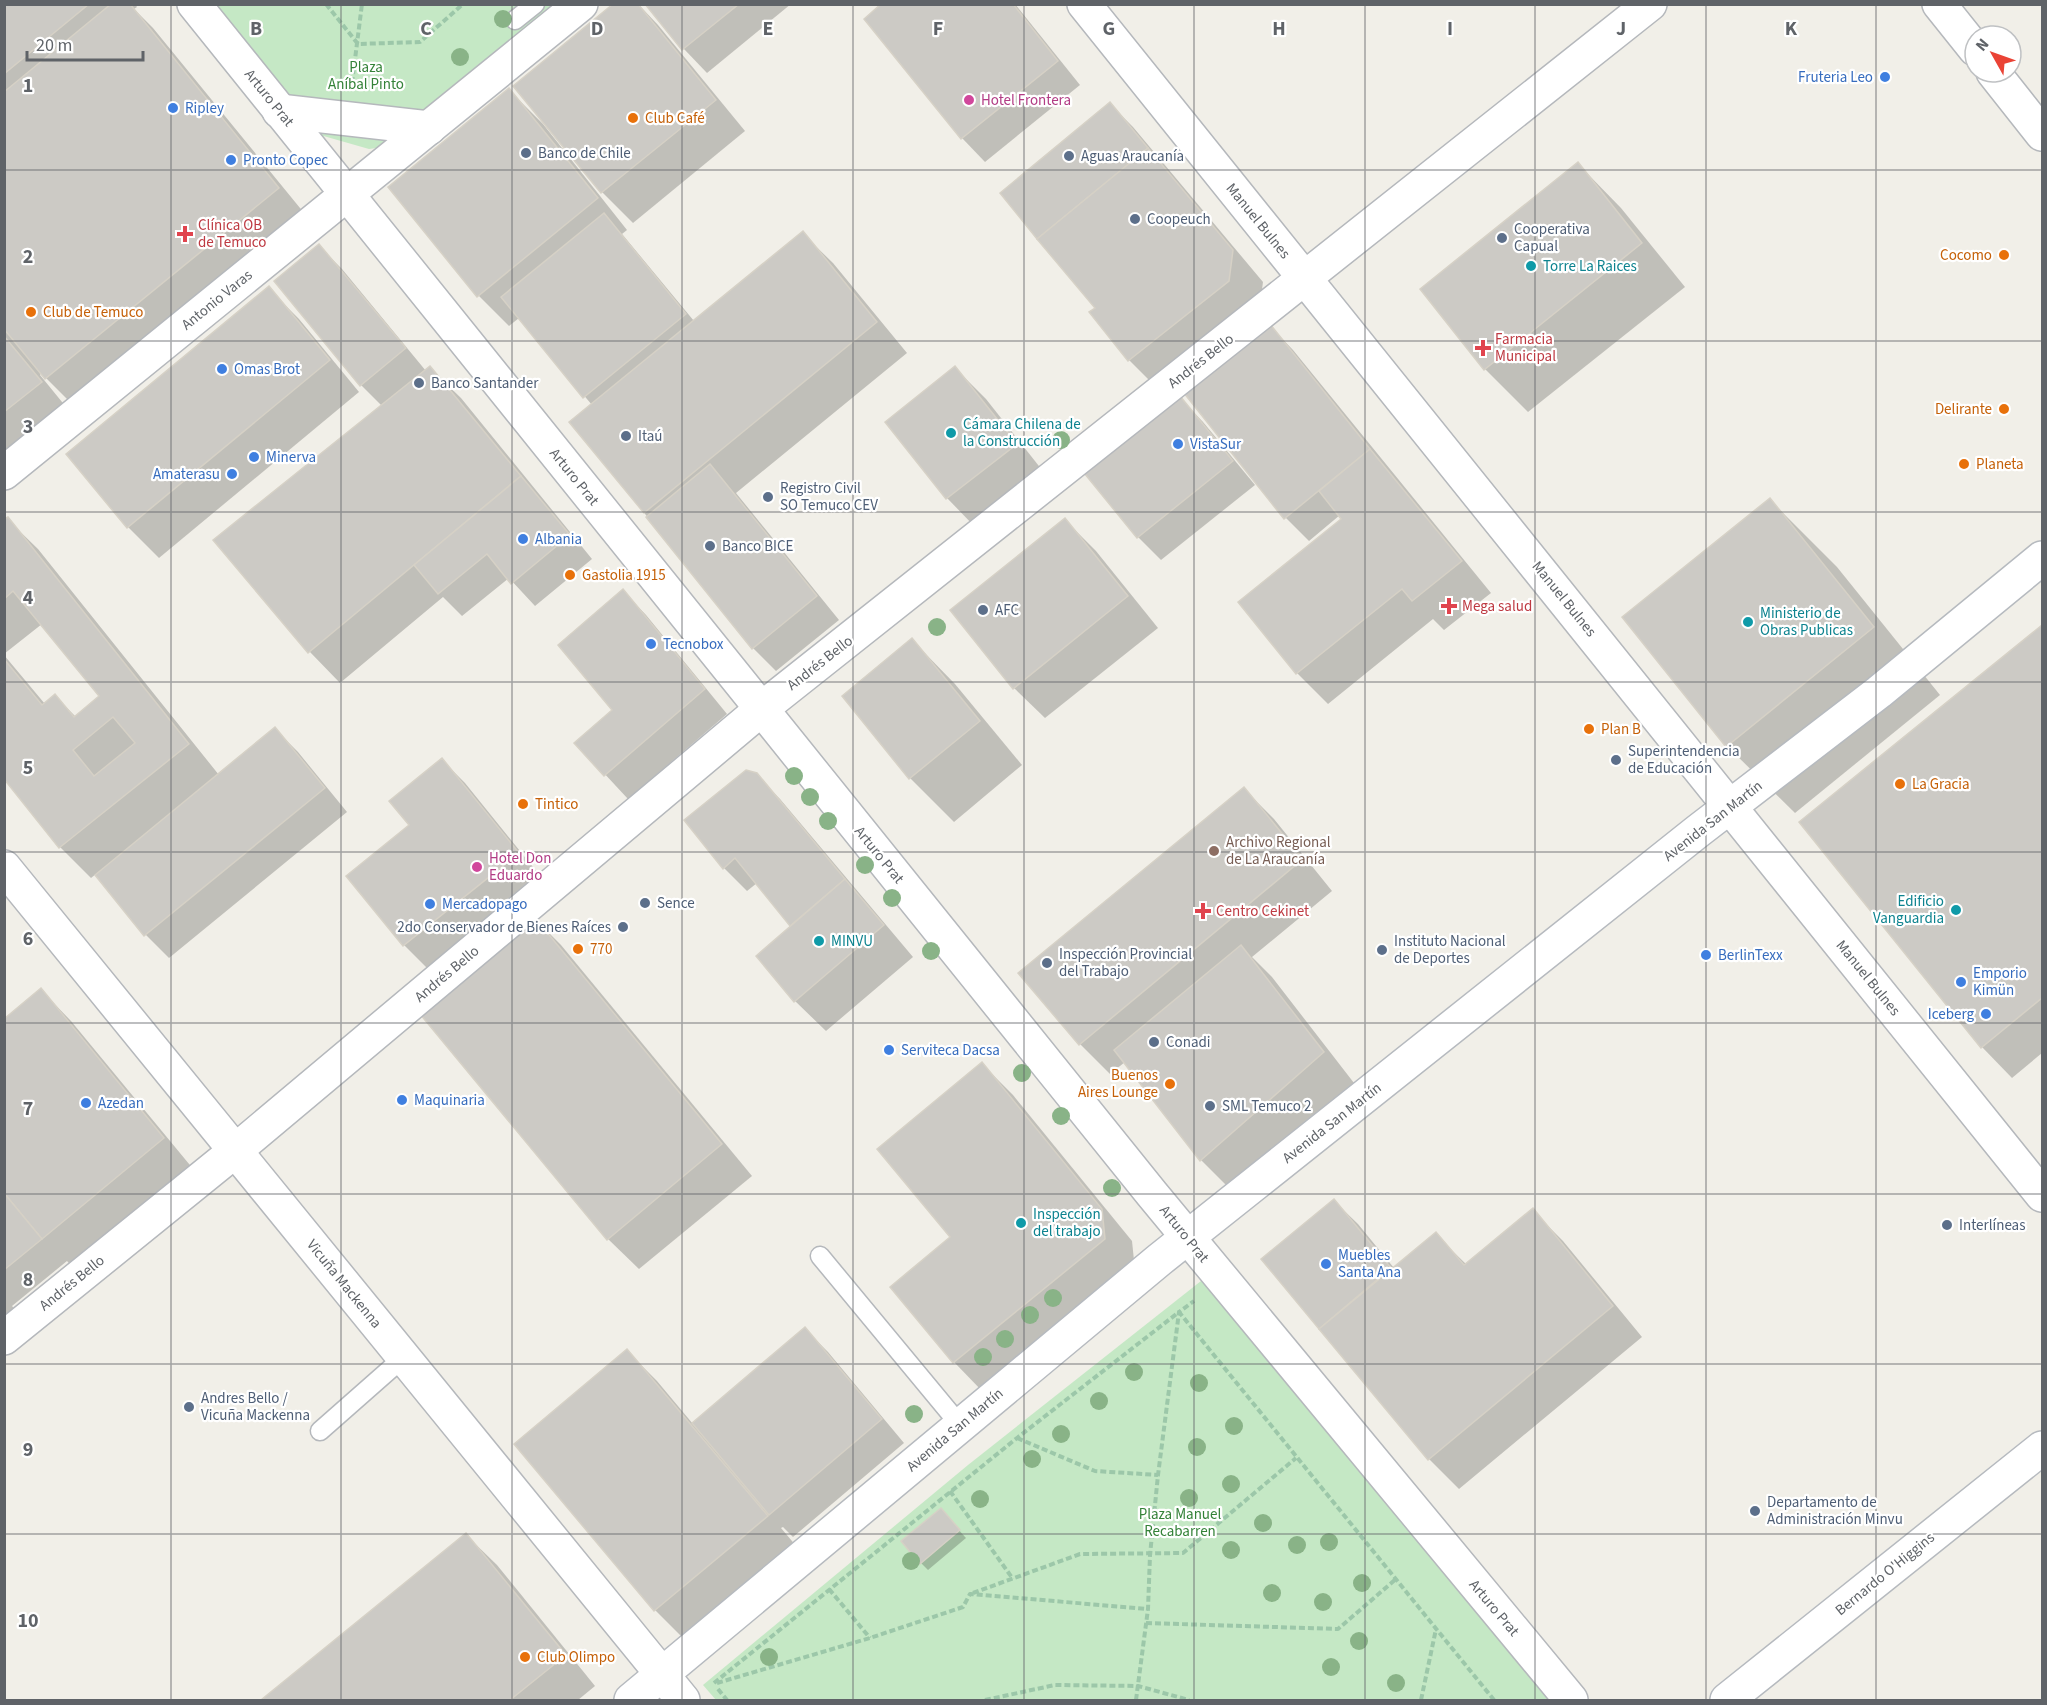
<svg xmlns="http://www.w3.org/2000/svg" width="2047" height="1705" font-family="'Source Sans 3',sans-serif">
<rect width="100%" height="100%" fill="#f1efe8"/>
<g fill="#c5e8c5">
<polygon points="212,5 568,5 392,146 369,149 320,135"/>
<polygon points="1201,1281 1212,1281 1552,1700 716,1700 703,1685 968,1465"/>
</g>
<g fill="#0003">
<polygon points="4,4 135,4 137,7 134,9 153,28 309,219 77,409 41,373 40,375 71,413 4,468"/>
<polygon points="638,4 658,25 745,131 633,223 602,192 515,86"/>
<polygon points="647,4 791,4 707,73 684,49"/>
<polygon points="883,4 1015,4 1080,85 985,162 962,138 866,19"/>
<polygon points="509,90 543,124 627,230 622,234 694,321 802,233 833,263 907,353 736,493 839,620 776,671 753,648 571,422 592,405 519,318 509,326 479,296"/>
<polygon points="1110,104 1133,127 1263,282 1259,312 1160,391 1129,360 1091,312 1097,308"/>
<polygon points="1578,164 1621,208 1685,287 1528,412 1485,369"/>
<polygon points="319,246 342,269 426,371 430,368 461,398 592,559 535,606 509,578 462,616 443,597 340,683 310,652 215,540 382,406 361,385 276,282"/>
<polygon points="268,288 299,319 359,392 159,558 128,527"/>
<polygon points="1270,326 1293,350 1491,593 1444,630 1433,619 1328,704 1297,673 1240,602 1343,519 1340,515 1309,541 1286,518"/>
<polygon points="955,368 986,399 1046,475 977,529 947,498"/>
<polygon points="1180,398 1203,422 1255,485 1161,560 1138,537"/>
<polygon points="1770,500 1837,567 1940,695 1795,813 1727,746 1624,617"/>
<polygon points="7,519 38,549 219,775 275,729 298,752 347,812 169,958 146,935 96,874 91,878 60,847 4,777 4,655 45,704 55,696 76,717 101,697 42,624 4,654 4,521"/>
<polygon points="1065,520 1096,551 1158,628 1045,718 1014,688"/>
<polygon points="623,591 646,615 727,714 628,799 576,743 614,710"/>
<polygon points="2042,627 2042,1053 2012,1078 1982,1047 1801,822"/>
<polygon points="912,640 955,684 1022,765 954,822 910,778 844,697"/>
<polygon points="442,760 465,783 541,877 428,969 404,945 349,876 411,826"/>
<polygon points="756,775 780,799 913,957 826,1031 795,1001 793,926 757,883 747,891 724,868"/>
<polygon points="1244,789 1274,819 1332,891 1252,957 1272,977 1354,1083 1231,1190 1201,1160 1125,1062 1110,1074 1080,1044"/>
<polygon points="531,915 561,945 752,1176 639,1269 608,1239"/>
<polygon points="41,990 71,1021 194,1170 74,1269 67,1261 12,1306 19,1314 4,1326 4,1020"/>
<polygon points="982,1064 1013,1095 1132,1241 1135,1270 984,1393 954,1362 952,1238"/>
<polygon points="1334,1201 1358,1224 1394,1268 1435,1234 1467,1265 1532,1210 1563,1241 1642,1337 1459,1489 1429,1459 1320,1328"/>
<polygon points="805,1329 828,1352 904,1443 793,1537 783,1527 781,1528 797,1547 686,1641 655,1610 516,1444 627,1351 657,1381 693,1424"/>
<polygon points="948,1518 966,1538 928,1570 921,1563"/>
<polygon points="466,1535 497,1565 595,1686 578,1700 263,1700"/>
</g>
<g fill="#cccac5" stroke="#d6d1c6" stroke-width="1.5" fill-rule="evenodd">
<polygon points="4,4 89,4 4,74"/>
<polygon points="111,4 130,4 279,188 45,379 4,329 4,92"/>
<polygon points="613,4 638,4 716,100 601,193 513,86"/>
<polygon points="645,4 739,4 682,50"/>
<polygon points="881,4 1013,4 1058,61 961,139 864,19"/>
<polygon points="509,88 598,198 477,297 388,187"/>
<polygon points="1110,102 1148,148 1037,239 1000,193"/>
<polygon points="1148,148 1233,250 1229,281 1128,361 1089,312 1095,308 1037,239"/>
<polygon points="1578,162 1642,243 1484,370 1420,289"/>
<polygon points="604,213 686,314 583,398 501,297"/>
<polygon points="803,231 877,322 644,513 569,422"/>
<polygon points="319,244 406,348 360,386 274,281"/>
<polygon points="269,286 330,360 127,528 66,454"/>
<polygon points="1270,324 1370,449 1284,519 1184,393"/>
<polygon points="4,336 42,382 4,412"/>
<polygon points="430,366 521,476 308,653 213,540"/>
<polygon points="955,366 1017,444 946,499 885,422"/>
<polygon points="1180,396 1233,461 1137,538 1085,474"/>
<polygon points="1370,449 1462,561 1412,601 1402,589 1296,674 1238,602 1341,519 1319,491"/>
<polygon points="710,464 817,596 752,649 646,517"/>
<polygon points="521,476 570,535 511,584 487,554 438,594 414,565"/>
<polygon points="1770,498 1874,627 1726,747 1622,617"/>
<path d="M8 517 189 744 59 848 4 779V659L42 705 55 694 74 717 99 696 13 591 4 599V519ZM113 717 135 743 94 776 73 750Z"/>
<polygon points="1065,518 1128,596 1013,689 950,610"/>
<polygon points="623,589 705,689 604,776 574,743 612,710 558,645"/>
<polygon points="2042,625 2042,998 1981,1048 1799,822"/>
<polygon points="912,638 980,721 909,779 842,696"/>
<polygon points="275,727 325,788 144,936 95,875"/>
<polygon points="442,758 519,853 403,946 346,876 409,825 389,801"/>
<polygon points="746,770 757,773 845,879 790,926 735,858 723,869 684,820"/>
<polygon points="1244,787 1303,859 1079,1045 1018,973"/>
<polygon points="845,879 884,925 794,1002 756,956"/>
<polygon points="531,913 722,1144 607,1240 415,1008"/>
<polygon points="1241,945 1324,1052 1200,1161 1114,1050"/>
<polygon points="41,988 164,1138 42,1239 4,1193 4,1019"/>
<polygon points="982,1062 1102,1209 1105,1239 953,1363 890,1287 950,1237 877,1149"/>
<polygon points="4,1193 42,1239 4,1270"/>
<polygon points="1334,1199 1391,1268 1319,1329 1261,1259"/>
<polygon points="1533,1208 1613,1306 1428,1460 1319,1329 1436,1232 1464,1265"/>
<polygon points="805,1327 882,1419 769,1515 692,1423"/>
<polygon points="627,1349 768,1516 654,1611 514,1444"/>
<polygon points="941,1508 960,1530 920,1564 901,1541"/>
<polygon points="466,1533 566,1655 510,1700 261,1700"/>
</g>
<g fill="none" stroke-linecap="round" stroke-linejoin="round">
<defs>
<g id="service">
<polyline points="515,20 535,4"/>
<polyline points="820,1256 960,1425"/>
<polyline points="320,1431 404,1357"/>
</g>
<g id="minor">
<polyline points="1939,4 1975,49"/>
<polyline points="1993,72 2042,134"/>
<polyline points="279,111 429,128"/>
<polyline points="4,473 581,4"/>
<polyline points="4,867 683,1700"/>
<polyline points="4,1338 235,1151 770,702 1650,4"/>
</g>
<g id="tertiary">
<polyline points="194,4 1152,1194 1571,1700"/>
<polyline points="1084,4 2042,1195"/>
</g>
<g id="secondary">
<polyline points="631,1700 1159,1260 1698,831 1879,692 2042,558"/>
<polyline points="1727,1700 2042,1448"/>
</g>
</defs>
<use href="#service" stroke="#b5b8bc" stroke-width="21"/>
<use href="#minor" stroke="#b5b8bc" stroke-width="36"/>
<use href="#tertiary" stroke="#b5b8bc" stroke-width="36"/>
<use href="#secondary" stroke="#b6babf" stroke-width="36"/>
<g stroke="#9cc7a9" stroke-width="4" stroke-dasharray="6 3" stroke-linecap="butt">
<polyline points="326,4 358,44 420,42 463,4"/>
<polyline points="352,83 362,4"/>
<polyline points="1017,1438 1095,1471 1158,1475"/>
<polyline points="950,1491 1013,1579"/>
<polyline points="829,1589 870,1638"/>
<polyline points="973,1593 1080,1554 1183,1553 1296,1458"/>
<polyline points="1146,1623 1338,1629 1396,1579"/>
<polyline points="714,1683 1017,1438 1179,1312 1494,1700"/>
<polyline points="717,1683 870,1638 963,1607 970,1594 1148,1609"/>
<polyline points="718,1689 727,1700"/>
<polyline points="985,1700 1055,1685 1138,1686 1189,1700"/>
<polyline points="1136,1700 1148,1609 1150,1555 1158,1475 1179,1312 1194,1301"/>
<polyline points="1421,1700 1436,1629"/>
</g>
<use href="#service" stroke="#fff" stroke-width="18"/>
<use href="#minor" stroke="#fff" stroke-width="33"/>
<use href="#tertiary" stroke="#fff" stroke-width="33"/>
<use href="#secondary" stroke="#fff" stroke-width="33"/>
</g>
<g fill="#89b387">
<circle cx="503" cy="19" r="9"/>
<circle cx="460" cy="57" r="9"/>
<circle cx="1061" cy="440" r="9"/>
<circle cx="937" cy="627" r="9"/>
<circle cx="794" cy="776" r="9"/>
<circle cx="810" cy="797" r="9"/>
<circle cx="828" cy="821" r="9"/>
<circle cx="865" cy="865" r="9"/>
<circle cx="892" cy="898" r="9"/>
<circle cx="931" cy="951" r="9"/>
<circle cx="1022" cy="1073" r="9"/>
<circle cx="1061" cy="1116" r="9"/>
<circle cx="1112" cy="1188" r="9"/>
<circle cx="1053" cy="1298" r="9"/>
<circle cx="1030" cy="1315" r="9"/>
<circle cx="1005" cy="1339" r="9"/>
<circle cx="983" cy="1357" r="9"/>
<circle cx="1134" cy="1372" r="9"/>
<circle cx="1199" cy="1383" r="9"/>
<circle cx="1099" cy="1401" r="9"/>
<circle cx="914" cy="1414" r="9"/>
<circle cx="1234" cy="1426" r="9"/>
<circle cx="1061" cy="1434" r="9"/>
<circle cx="1197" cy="1447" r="9"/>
<circle cx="1032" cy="1459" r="9"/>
<circle cx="1231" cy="1484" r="9"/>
<circle cx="1189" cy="1498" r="9"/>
<circle cx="980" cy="1499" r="9"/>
<circle cx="1263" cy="1523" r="9"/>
<circle cx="1329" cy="1542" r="9"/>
<circle cx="1297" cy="1545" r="9"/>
<circle cx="1231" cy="1550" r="9"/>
<circle cx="911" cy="1561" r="9"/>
<circle cx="1362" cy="1583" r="9"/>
<circle cx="1272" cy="1593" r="9"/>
<circle cx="1323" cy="1602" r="9"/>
<circle cx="1359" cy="1641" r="9"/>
<circle cx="769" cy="1657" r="9"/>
<circle cx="1331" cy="1667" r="9"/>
<circle cx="1396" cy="1683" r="9"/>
</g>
<path fill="none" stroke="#5f6368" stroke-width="1.5" stroke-opacity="0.55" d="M171 4V1700M341 4V1700M512 4V1700M682 4V1700M853 4V1700M1024 4V1700M1194 4V1700M1365 4V1700M1535 4V1700M1706 4V1700M1876 4V1700M4 170H2042M4 341H2042M4 512H2042M4 682H2042M4 852H2042M4 1023H2042M4 1194H2042M4 1364H2042M4 1534H2042"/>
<g fill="#3f7fe0" stroke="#fff" stroke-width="2">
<circle cx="1885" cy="77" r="6"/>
<circle cx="173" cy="108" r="6"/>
<circle cx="231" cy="160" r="6"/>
<circle cx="222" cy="369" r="6"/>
<circle cx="1178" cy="444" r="6"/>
<circle cx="254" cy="457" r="6"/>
<circle cx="232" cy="474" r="6"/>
<circle cx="523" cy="539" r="6"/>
<circle cx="651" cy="644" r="6"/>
<circle cx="430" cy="904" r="6"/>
<circle cx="1706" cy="955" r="6"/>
<circle cx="1961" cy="982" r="6"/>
<circle cx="1986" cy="1014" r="6"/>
<circle cx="889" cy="1050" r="6"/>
<circle cx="402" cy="1100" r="6"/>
<circle cx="86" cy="1103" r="6"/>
<circle cx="1326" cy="1264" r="6"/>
</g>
<g fill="#d1479c" stroke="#fff" stroke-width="2">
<circle cx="969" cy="100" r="6"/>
<circle cx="477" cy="867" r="6"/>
</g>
<g fill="#e8710a" stroke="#fff" stroke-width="2">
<circle cx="633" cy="118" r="6"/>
<circle cx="2004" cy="255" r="6"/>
<circle cx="31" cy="312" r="6"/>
<circle cx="2004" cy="409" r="6"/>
<circle cx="1964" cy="464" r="6"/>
<circle cx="570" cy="575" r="6"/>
<circle cx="1589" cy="729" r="6"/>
<circle cx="1900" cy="784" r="6"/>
<circle cx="523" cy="804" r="6"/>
<circle cx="578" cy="949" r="6"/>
<circle cx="1170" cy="1084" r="6"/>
<circle cx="525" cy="1657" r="6"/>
</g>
<g fill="#5c6f8a" stroke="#fff" stroke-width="2">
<circle cx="526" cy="153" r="6"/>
<circle cx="1069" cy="156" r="6"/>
<circle cx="1135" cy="219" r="6"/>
<circle cx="1502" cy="238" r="6"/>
<circle cx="419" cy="383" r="6"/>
<circle cx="626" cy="436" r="6"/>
<circle cx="768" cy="497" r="6"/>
<circle cx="710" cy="546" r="6"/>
<circle cx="983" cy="610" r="6"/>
<circle cx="1616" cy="760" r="6"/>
<circle cx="645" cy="903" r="6"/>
<circle cx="623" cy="927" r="6"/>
<circle cx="1382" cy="950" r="6"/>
<circle cx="1047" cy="963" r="6"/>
<circle cx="1154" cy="1042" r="6"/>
<circle cx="1210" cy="1106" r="6"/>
<circle cx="1947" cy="1225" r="6"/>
<circle cx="189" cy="1407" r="6"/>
<circle cx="1755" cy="1511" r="6"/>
</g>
<g fill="#e0444e" stroke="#fff" stroke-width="2">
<path d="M182 225h6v6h6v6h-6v6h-6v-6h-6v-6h6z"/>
<path d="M1480 339h6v6h6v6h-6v6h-6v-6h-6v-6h6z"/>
<path d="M1446 597h6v6h6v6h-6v6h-6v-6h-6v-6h6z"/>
<path d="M1200 902h6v6h6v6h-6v6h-6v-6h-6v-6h6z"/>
</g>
<g fill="#0f9aa8" stroke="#fff" stroke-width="2">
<circle cx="1531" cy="266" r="6"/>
<circle cx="951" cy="433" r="6"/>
<circle cx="1748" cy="622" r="6"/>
<circle cx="1956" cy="910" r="6"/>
<circle cx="819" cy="941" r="6"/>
<circle cx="1021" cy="1223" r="6"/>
</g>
<circle fill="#8d6e63" stroke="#fff" stroke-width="2" cx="1214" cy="851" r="6"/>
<g text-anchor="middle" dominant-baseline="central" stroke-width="4.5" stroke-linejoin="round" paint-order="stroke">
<g font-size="15" fill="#348238" stroke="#fff">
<text x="366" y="67">Plaza<tspan x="366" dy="17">Aníbal Pinto</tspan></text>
<text x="1180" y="1514">Plaza Manuel<tspan x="1180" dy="17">Recabarren</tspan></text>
</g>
<g font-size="15" fill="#366cbe" stroke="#fff" text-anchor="start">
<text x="1873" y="77" text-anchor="end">Fruteria Leo</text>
<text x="185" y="108">Ripley</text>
<text x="243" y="160">Pronto Copec</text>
<text x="234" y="369">Omas Brot</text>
<text x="1190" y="444">VistaSur</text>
<text x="266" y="457">Minerva</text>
<text x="220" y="474" text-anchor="end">Amaterasu</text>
<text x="535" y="539">Albania</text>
<text x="663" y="644">Tecnobox</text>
<text x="442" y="904">Mercadopago</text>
<text x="1718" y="955">BerlinTexx</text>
<text x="1973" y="973">Emporio<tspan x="1973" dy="17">Kimün</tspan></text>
<text x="1974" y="1014" text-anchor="end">Iceberg</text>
<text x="901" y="1050">Serviteca Dacsa</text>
<text x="414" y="1100">Maquinaria</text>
<text x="98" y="1103">Azedan</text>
<text x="1338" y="1255">Muebles<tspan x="1338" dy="17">Santa Ana</tspan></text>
</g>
<g font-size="15" fill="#5f6368" stroke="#fff">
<text transform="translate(269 98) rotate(51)">Arturo Prat</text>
<text transform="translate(1258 221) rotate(51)">Manuel Bulnes</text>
<text transform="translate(217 300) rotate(-39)">Antonio Varas</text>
<text transform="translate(1201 361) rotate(-38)">Andrés Bello</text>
<text transform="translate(574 477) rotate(51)">Arturo Prat</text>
<text transform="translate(1564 599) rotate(51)">Manuel Bulnes</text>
<text transform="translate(820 663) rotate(-38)">Andrés Bello</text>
<text transform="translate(1713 821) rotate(-38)">Avenida San Martín</text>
<text transform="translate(879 855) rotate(51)">Arturo Prat</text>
<text transform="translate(447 974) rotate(-40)">Andrés Bello</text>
<text transform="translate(1868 978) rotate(51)">Manuel Bulnes</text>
<text transform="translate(1332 1123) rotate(-38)">Avenida San Martín</text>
<text transform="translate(1184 1234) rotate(51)">Arturo Prat</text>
<text transform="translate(72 1283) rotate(-39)">Andrés Bello</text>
<text transform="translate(344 1284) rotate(51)">Vicuña Mackenna</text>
<text transform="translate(955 1430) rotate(-40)">Avenida San Martín</text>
<text transform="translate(1885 1574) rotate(-39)">Bernardo O'Higgins</text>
<text transform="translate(1494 1608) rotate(50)">Arturo Prat</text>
</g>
<g font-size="15" fill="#b23c85" stroke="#fff" text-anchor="start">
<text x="981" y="100">Hotel Frontera</text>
<text x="489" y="858">Hotel Don<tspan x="489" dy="17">Eduardo</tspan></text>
</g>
<g font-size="15" fill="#c56008" stroke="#fff" text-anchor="start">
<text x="645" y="118">Club Café</text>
<text x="1992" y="255" text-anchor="end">Cocomo</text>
<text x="43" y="312">Club de Temuco</text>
<text x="1992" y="409" text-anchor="end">Delirante</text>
<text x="1976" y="464">Planeta</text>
<text x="582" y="575">Gastolia 1915</text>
<text x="1601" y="729">Plan B</text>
<text x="1912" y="784">La Gracia</text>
<text x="535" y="804">Tintico</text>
<text x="590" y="949">770</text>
<text x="1158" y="1075" text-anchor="end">Buenos<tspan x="1158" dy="17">Aires Lounge</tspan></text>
<text x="537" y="1657">Club Olimpo</text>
</g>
<g font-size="15" fill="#4e5e75" stroke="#fff" text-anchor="start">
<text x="538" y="153">Banco de Chile</text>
<text x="1081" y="156">Aguas Araucanía</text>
<text x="1147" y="219">Coopeuch</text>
<text x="1514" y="229">Cooperativa<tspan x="1514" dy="17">Capual</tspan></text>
<text x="431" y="383">Banco Santander</text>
<text x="638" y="436">Itaú</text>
<text x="780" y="488">Registro Civil<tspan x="780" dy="17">SO Temuco CEV</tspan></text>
<text x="722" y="546">Banco BICE</text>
<text x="995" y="610">AFC</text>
<text x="1628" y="751">Superintendencia<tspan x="1628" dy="17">de Educación</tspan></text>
<text x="657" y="903">Sence</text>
<text x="611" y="927" text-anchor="end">2do Conservador de Bienes Raíces</text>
<text x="1394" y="941">Instituto Nacional<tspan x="1394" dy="17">de Deportes</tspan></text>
<text x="1059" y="954">Inspección Provincial<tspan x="1059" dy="17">del Trabajo</tspan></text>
<text x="1166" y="1042">Conadi</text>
<text x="1222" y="1106">SML Temuco 2</text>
<text x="1959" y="1225">Interlíneas</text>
<text x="201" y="1398">Andres Bello /<tspan x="201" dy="17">Vicuña Mackenna</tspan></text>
<text x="1767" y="1502">Departamento de<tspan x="1767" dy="17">Administración Minvu</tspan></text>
</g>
<g font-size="15" fill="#be3a42" stroke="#fff" text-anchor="start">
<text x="198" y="225">Clínica OB<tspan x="198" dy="17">de Temuco</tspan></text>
<text x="1495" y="339">Farmacia<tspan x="1495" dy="17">Municipal</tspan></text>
<text x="1462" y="606">Mega salud</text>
<text x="1216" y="911">Centro Cekinet</text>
</g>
<g font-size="15" fill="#0d838f" stroke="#fff" text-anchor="start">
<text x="1543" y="266">Torre La Raices</text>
<text x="963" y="424">Cámara Chilena de<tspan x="963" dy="17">la Construcción</tspan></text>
<text x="1760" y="613">Ministerio de<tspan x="1760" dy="17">Obras Publicas</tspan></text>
<text x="1944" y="901" text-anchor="end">Edificio<tspan x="1944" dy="17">Vanguardia</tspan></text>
<text x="831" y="941">MINVU</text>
<text x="1033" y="1214">Inspección<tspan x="1033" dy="17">del trabajo</tspan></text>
</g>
<g font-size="15" fill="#785e54" stroke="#fff" text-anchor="start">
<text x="1226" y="842">Archivo Regional<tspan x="1226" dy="17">de La Araucanía</tspan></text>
</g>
</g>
<g font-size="20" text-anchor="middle" font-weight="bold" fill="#5f6368" stroke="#fff" stroke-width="4.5" stroke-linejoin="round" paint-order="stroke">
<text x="256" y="35">B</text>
<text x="426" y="35">C</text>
<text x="597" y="35">D</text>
<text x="768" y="35">E</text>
<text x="938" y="35">F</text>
<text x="1109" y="35">G</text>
<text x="1279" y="35">H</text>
<text x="1450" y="35">I</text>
<text x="1621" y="35">J</text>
<text x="1791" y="35">K</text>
<text x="28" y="92">1</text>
<text x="28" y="263">2</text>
<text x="28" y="433">3</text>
<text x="28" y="604">4</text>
<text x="28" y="774">5</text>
<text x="28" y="945">6</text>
<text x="28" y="1115">7</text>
<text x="28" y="1286">8</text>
<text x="28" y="1456">9</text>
<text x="28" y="1627">10</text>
</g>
<rect width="2047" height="1705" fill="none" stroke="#5f6368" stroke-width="12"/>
<g transform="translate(1993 54) rotate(310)"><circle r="28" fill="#ffffff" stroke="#bfc1c3" stroke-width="1.5"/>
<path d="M0-4.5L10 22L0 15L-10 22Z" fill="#ea4335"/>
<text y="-9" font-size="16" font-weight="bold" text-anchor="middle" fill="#5f6368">N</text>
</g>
<path d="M27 51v9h116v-9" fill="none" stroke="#5f6368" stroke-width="3"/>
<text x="36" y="51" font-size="18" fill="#5f6368" stroke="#ffffff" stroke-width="4.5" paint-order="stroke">20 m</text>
</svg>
